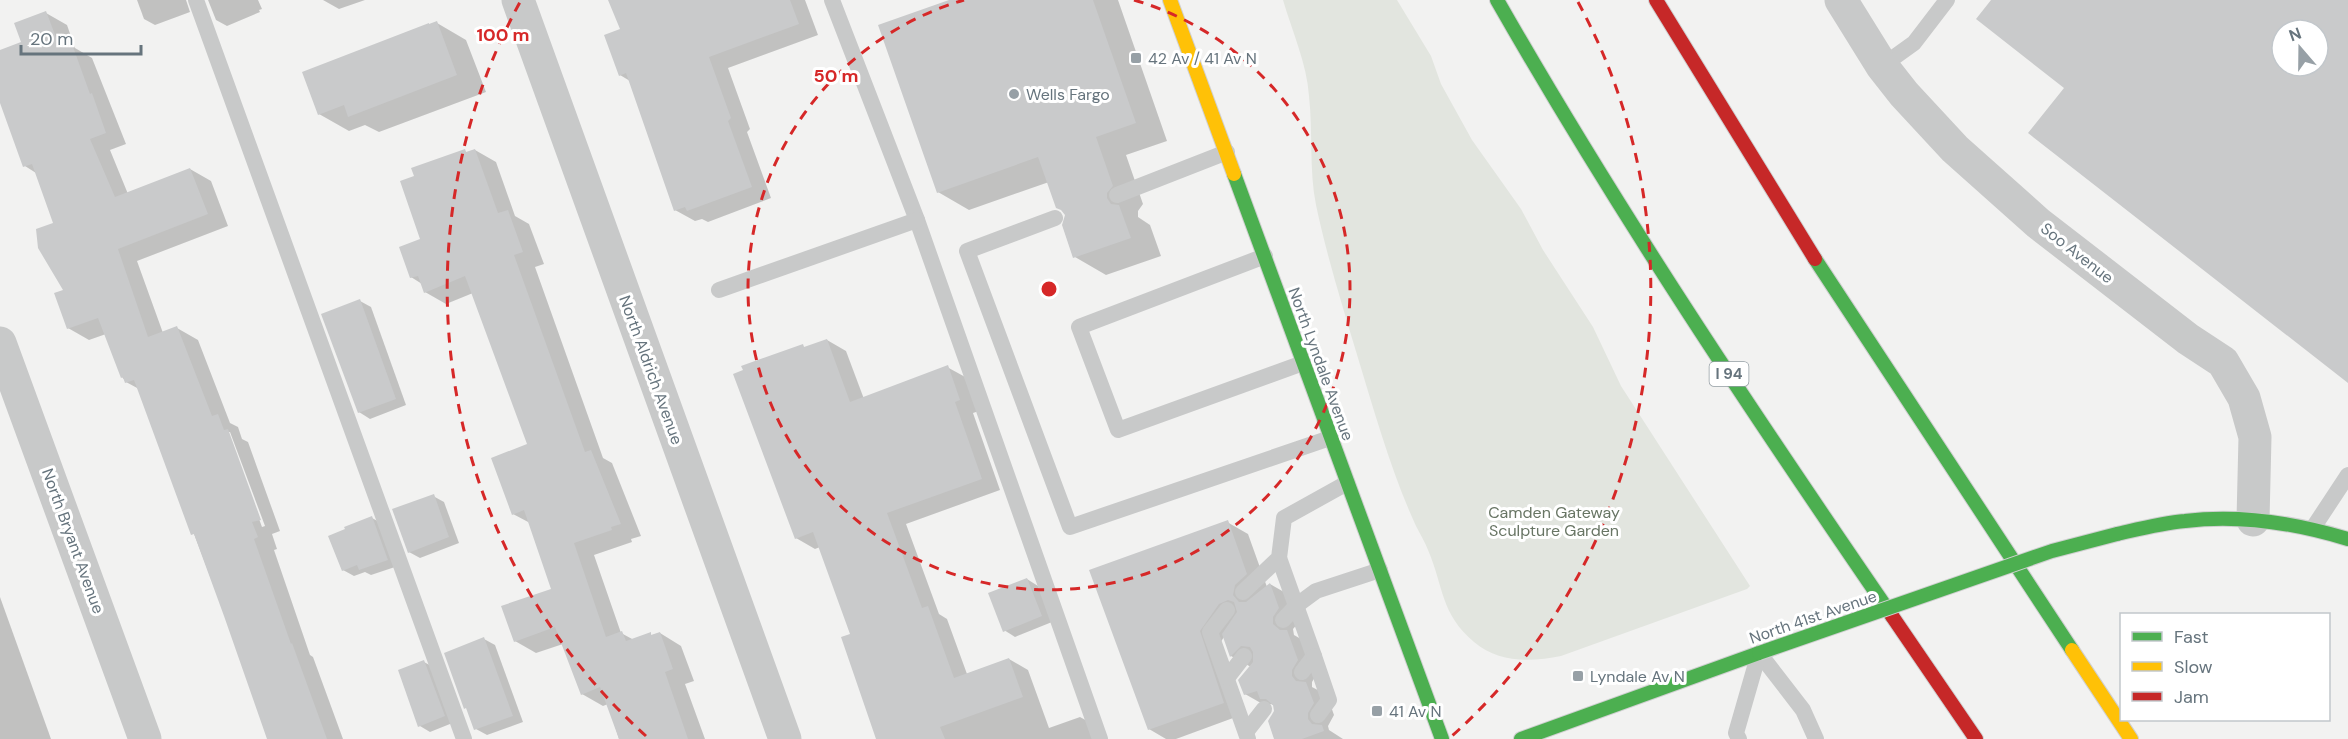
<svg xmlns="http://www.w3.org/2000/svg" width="2348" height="739" font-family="'DM Sans',sans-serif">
<rect width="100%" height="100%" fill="#f2f2f1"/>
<path fill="#e2e5df" d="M1283 0H1397L1431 56 1441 84 1472 140 1521 209 1543 250 1593 327 1621 386 1750 586 1747 589 1561 656C1531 662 1499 663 1474 642 1440 613 1444 587 1428 550 1425 542 1420 534 1416 526 1392 474 1375 414 1358 358 1343 308 1327 257 1316 205 1309 170 1313 132 1309 96 1307 64 1292 31 1283 0Z"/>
<g fill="#0003" fill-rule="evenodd">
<polygon points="137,0 186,0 190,12 155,25 144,19"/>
<polygon points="208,0 258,0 262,9 259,10 260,12 227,26 216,20"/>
<polygon points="323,0 365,0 339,9"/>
<polygon points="610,0 805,0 818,35 728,68 750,129 747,132 771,198 708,222 702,219 695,221 675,210 630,81 620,75 622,30"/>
<polygon points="953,0 1118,0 1167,141 1126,155 1143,204 1138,211 1138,217 1150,225 1161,256 1106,275 1075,257 1067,215 1049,182 969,210 938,192"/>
<path d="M46 13 67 25 75 48 92 58 126 144 110 150 128 194 190 169 211 181 228 226 137 261 163 333 177 328 198 340 230 423 238 427 242 439 248 442 280 531 272 534 277 549 274 550 310 655 313 657 343 739H272L139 389 126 382 122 377 106 334 89 340 68 328 66 291 55 224 36 173 25 166 0 99V51L23 43ZM227 432H230L265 526 262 527Z"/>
<polygon points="437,23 466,40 486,92 379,132 365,125 349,131 319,114"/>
<polygon points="475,150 496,162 515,216 529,224 544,264 535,267 603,458 612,463 641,536 631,539 632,542 594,555 621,633 634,640 650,634 653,636 660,633 681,646 694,681 685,684 705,739 619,739 608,704 603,706 582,694 563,644 536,653 515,641 553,590 530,523 513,514 529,445 473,293 446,304 425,292 422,284 411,277 422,240 416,177 464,151 468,153"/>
<polygon points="360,301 371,307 406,405 370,419 359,412"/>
<polygon points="827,340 846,351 864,399 947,367 967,378 979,411 973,413 1000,490 906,524 939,614 947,619 967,674 1009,659 1028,670 1049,728 1080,717 1100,728 1104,739 881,739 852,635 820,547 815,549 796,538 802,346 806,348"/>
<polygon points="433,496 444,502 459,543 420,558 409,552"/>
<polygon points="372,518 383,524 398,566 371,575 365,572 354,576 343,570"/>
<polygon points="1227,522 1248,534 1267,587 1270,584 1291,596 1300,621 1293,629 1294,635 1308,643 1318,672 1312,682 1312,687 1327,695 1334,715 1328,726 1329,730 1343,739 1276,739 1275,706 1271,704 1266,706 1245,694 1251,667 1231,656 1224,637 1220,643 1244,714 1176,739 1166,739 1149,729"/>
<polygon points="1027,579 1038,586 1052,622 1015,637 1004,630"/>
<polygon points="0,597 51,739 0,739"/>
<polygon points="484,639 495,645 523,722 487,735 476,729"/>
<polygon points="424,662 435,668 455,722 430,732 420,726"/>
</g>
<g fill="#c9cacb" fill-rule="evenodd">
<polygon points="608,0 790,0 799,24 709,57 731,118 728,121 752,187 687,211 685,207 674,211 626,73 619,76 604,35 620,29"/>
<polygon points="949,0 1093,0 1136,123 1096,137 1113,186 1107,193 1107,198 1111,204 1119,205 1131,238 1073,258 1062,225 1065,215 1061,210 1056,208 1038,157 937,193 878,25"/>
<path d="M1991 0H2348V383L2028 133 2064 88 1976 19ZM2282 30H2318V66H2282Z"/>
<polygon points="46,11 60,48 72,44 90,94 92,93 106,133 90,139 115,197 190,168 208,214 118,249 148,337 177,326 212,416 218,414 224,430 228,429 261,520 252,522 258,537 254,539 291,644 292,643 327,739 267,739 224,616 194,534 191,535 134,380 125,383 123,377 121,378 98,318 67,329 54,293 63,290 38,248 36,229 53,223 32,164 23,167 0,103 0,50 21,42 14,23"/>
<polygon points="437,21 457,75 348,117 344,105 318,115 302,72 429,23 429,24"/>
<polygon points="465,149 466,152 475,149 498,213 508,210 523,252 514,255 585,452 591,450 621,524 611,527 612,530 574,543 606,637 622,631 626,641 651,632 651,635 660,632 673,669 665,672 688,739 619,739 600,687 581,695 555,627 514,642 501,606 551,589 524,510 512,515 491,458 527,444 465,276 424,293 418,276 410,278 399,247 420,239 400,181 414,176 411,168"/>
<polygon points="360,299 396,399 358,413 321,314"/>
<polygon points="827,339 850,402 948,365 960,400 955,402 982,479 887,513 922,608 928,606 954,678 1009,658 1023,697 940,727 945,739 876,739 841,637 850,634 813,532 795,539 733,374 743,370 741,366 803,344 804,347"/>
<polygon points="434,494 449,537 408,553 392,509"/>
<polygon points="372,516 388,560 359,570 357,565 342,571 328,536 345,529 344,527"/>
<polygon points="1228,520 1247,574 1235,585 1233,595 1239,602 1246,602 1270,583 1279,608 1273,617 1273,624 1280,630 1287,630 1298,660 1292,670 1292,676 1296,681 1306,682 1314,703 1308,713 1308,719 1312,724 1322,725 1324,731 1302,739 1274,739 1268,721 1274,711 1273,705 1266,699 1260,699 1257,691 1244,695 1238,680 1253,662 1253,652 1250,647 1241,646 1230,657 1222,634 1237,612 1234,602 1228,600 1219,604 1200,631 1224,703 1148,730 1089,570"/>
<polygon points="1027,578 1042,616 1003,632 988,593"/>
<polygon points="484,637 513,716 474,730 466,708 464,709 444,653"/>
<polygon points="424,660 445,716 418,727 398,670"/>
</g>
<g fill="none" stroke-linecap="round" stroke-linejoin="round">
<defs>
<g id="fast">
<path d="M1497 0C1618 212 1754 415 1892 616"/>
<polyline points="1234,174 1442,739"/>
<polyline points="1815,259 2072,650"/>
<path d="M2117 534C2139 529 2162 523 2185 521 2240 514 2295 523 2348 539"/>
<polyline points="1521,739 1759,653"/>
</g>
<g id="slow">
<polyline points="1170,0 1234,174"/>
<polyline points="2072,650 2131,739"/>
</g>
<g id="jam">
<polyline points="1656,0 1815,259"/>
<polyline points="1892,616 1976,739"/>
</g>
</defs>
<use href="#fast" stroke="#d0d0d1" stroke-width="16"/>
<use href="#slow" stroke="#d0d0d1" stroke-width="16"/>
<use href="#jam" stroke="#d0d0d1" stroke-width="16"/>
<g stroke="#c8c9c9" stroke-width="16">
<polyline points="196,0 464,739"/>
<polyline points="832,0 917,220 1100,739"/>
<polyline points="1882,66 1914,43 1947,0"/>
<polyline points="1117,195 1227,152"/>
<polyline points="1055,218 967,251 1070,527 1330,438"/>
<polyline points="1265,256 1079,327 1118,430 1303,363"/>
<polyline points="719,290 917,220"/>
<polyline points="2313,528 2348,475"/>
<polyline points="1279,558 1314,656 1302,672"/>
<polyline points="1243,592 1279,558 1284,518 1347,483"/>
<polyline points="1227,610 1210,632 1248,739"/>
<polyline points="1283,620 1297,605 1316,591 1380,570"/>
<polyline points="1759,653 1803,710 1816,739"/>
<polyline points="1314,656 1329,700 1318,715"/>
<polyline points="1227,678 1244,656"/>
<polyline points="1246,732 1264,709"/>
<polyline points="1739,739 1736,733 1759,653"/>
</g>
<g stroke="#c8c9c9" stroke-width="33">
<polyline points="518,0 785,739"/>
<polyline points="1841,0 1882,66 1904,94 1955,149 2038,223 2188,339 2223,362 2244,398 2255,437 2253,520"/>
<polyline points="0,343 145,739"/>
</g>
<use href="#fast" stroke="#4caf50" stroke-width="14"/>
<use href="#slow" stroke="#ffc107" stroke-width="14"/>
<use href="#jam" stroke="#c62828" stroke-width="14"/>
<defs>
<polyline id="fast-bridge" points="1759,653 2052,551 2117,534"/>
</defs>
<use href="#fast-bridge" stroke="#d0d0d1" stroke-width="16" stroke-linecap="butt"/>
<use href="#fast-bridge" stroke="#4caf50" stroke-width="14"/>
</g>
<g fill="none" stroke="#d62828" stroke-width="3" stroke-dasharray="10 8">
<path d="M1134 0A301 301 0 1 1 964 0"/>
<path d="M646 736A602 602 0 0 1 520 2M1578 2A602 602 0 0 1 1452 736"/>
</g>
<g fill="#97a0a6" stroke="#fff" stroke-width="2">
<rect x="1130" y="52" width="12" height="12" rx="3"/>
<circle cx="1014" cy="94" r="6"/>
<rect x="1572" y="670" width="12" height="12" rx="3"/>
<rect x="1371" y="705" width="12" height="12" rx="3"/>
</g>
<g text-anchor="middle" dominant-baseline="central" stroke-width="6" stroke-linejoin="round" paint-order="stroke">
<rect fill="#fff" stroke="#949ea4" stroke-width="1.5" x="1709.5" y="362" width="39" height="24" rx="4.5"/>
<g font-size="15" font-weight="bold" fill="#66747d">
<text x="1729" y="374">I 94</text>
</g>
<g font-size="16" fill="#66747d" stroke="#fff" text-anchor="start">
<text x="1148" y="58">42 Av / 41 Av N</text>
<text x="1026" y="94">Wells Fargo</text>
<text x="1590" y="676">Lyndale Av N</text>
<text x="1389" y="711">41 Av N</text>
</g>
<g font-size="16" fill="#66747d" stroke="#fff">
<text transform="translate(2077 253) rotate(38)">Soo Avenue</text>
<text transform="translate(1321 364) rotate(70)">North Lyndale Avenue</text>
<text transform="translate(651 370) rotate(70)">North Aldrich Avenue</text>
<text transform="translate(73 541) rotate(70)">North Bryant Avenue</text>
<text transform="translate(1813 617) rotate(-19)">North 41st Avenue</text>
</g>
<g font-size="16" fill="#687564" stroke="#fff">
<text x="1554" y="512">Camden Gateway<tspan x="1554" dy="18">Sculpture Garden</tspan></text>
</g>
</g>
<circle cx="1049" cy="289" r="9" fill="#d62828" stroke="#fff" stroke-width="3"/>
<g font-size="18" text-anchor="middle" font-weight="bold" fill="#d62828" stroke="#fff" stroke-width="6" stroke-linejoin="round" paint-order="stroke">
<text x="503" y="41">100 m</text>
<text x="836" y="82">50 m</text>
</g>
<rect x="2120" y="613" width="210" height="108" fill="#ffffff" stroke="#c2c7cb" stroke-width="1.5"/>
<rect x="2132" y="632" width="30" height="9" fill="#4caf50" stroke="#c2c7cb" stroke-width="1.5"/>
<text x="2174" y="643" font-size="18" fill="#66747d">Fast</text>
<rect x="2132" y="662" width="30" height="9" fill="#ffc107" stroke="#c2c7cb" stroke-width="1.5"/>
<text x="2174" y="673" font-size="18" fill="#66747d">Slow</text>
<rect x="2132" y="692" width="30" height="9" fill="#c62828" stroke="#c2c7cb" stroke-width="1.5"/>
<text x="2174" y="703" font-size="18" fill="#66747d">Jam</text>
<g transform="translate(2300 48) rotate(340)"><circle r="28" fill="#ffffff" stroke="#c2c7cb" stroke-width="1.5"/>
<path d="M0-4.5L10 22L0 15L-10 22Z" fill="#97a0a6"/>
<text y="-9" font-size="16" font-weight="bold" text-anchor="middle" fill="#66747d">N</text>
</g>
<path d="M21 45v9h120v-9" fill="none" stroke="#66747d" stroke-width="3"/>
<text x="30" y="45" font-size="18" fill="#66747d" stroke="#ffffff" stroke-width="4.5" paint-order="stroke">20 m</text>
</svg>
